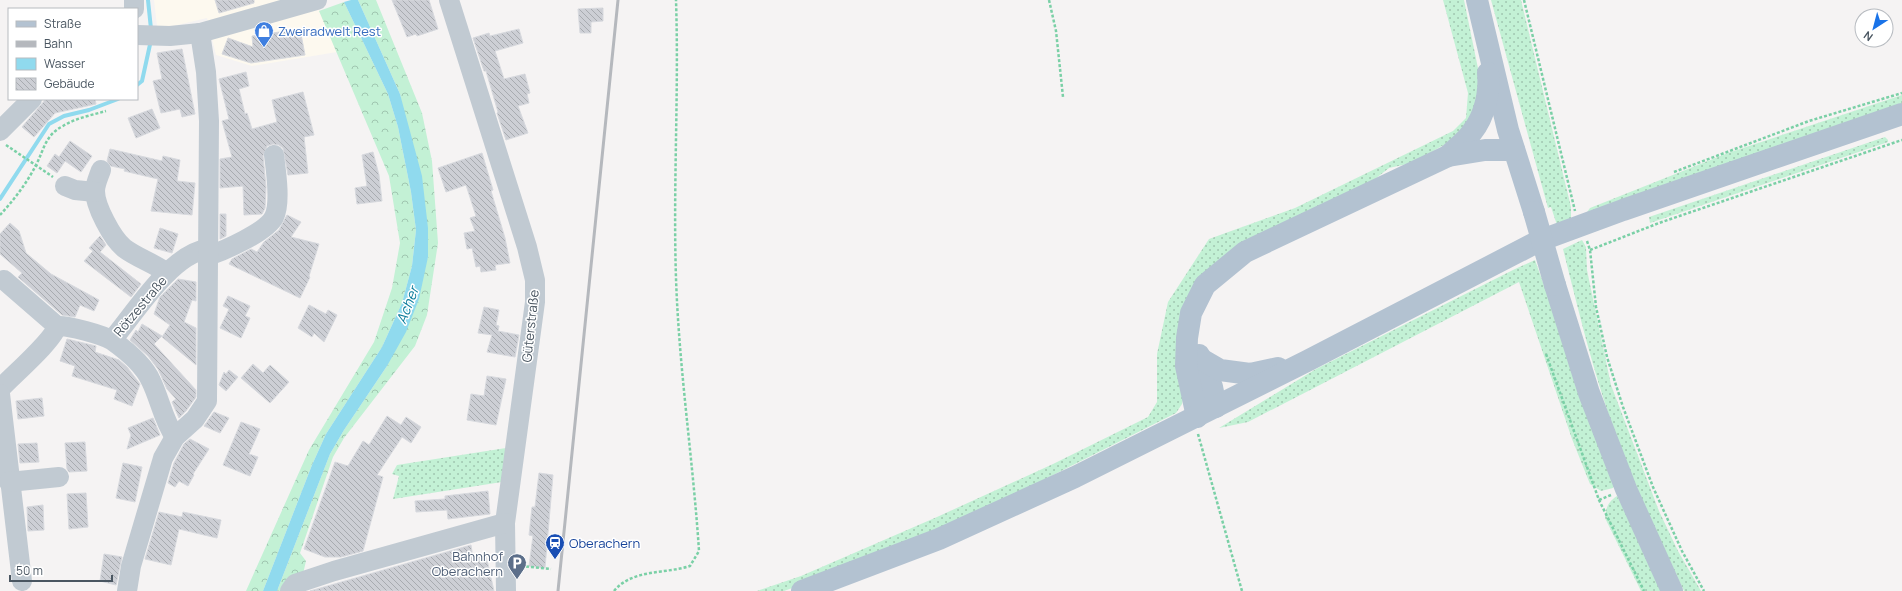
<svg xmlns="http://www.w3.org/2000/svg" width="1902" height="591" font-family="Manrope,sans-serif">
<defs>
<pattern id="grass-dots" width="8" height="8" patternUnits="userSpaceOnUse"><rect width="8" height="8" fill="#c3f1d5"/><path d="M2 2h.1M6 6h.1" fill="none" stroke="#a0c6b0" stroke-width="1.8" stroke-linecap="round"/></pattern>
<pattern id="forest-crowns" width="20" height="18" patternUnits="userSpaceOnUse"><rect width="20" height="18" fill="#c3f1d5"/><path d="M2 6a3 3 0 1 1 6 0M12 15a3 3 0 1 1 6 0" fill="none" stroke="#a0c6b0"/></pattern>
<pattern id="building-back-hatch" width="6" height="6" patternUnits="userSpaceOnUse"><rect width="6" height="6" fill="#cdcfd5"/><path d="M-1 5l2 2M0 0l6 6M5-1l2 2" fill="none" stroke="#a8abb0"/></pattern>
</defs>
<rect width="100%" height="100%" fill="#f5f3f3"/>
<polygon fill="#fdf9ef" points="154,0 315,0 337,52 252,66 216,55 207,18 173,26 157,26"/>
<g fill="url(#grass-dots)">
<polygon points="1443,0 1464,0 1481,83 1481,103 1456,138 1412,163 1389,168 1370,183 1195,285 1184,393 1182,404 1176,413 990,507 885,554 784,591 757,591 801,576 937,517 1053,464 1148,417 1157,402 1157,354 1168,302 1209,239 1295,208 1453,131 1466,118 1468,93"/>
<polygon points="1491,0 1521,0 1571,207 1571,218 1558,228 1551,207 1548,208"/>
<polygon points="1902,95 1902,107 1587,212 1590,208 1728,153"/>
<polygon points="1885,137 1888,140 1888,142 1650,223 1649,217"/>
<path d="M1582 240 1586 247 1587 270 1611 385 1659 511 1678 551 1701 591H1684C1659 538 1634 485 1614 430 1593 371 1578 309 1563 249Z"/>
<polygon points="1535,260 1615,484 1613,488 1601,491 1590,484 1572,439 1519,282 1248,422 1219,428 1316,369 1515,269"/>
<polygon points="506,448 502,482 393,499 399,476 392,474 397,465"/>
<path d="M1617 496 1666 591H1641L1605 518C1606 507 1608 502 1617 496Z"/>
</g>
<g fill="url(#forest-crowns)">
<polygon points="358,0 376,0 422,113 432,161 438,243 427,315 415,346 344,438 333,457 300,553 306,561 299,591 277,591 330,454 344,430 387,366 428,257 400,94"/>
<polygon points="344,2 388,94 398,127 411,192 416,230 412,266 402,303 382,347 326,434 312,465 263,591 246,591 309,450 374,342 392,288 400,243 389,176 319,11"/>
</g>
<polygon fill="#90daee" points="351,0 358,0 400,94 422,176 428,228 428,257 419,299 406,332 387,366 344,430 330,454 277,591 263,591 312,465 326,434 382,347 402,303 412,266 416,230 411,192 398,127 388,94 344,2"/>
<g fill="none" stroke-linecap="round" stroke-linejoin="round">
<g stroke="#90daee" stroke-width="4">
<polyline points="148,0 151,29"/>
<polyline points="137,85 142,81 151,40"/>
<polyline points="0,199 49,124 64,116 89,110 118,99"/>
</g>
</g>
<g fill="url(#building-back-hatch)" stroke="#d7d9de">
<polygon points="215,0 254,0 254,3 219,13"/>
<polygon points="392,0 429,0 438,29 417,36 416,34 407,37"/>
<polygon points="603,8 603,21 591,22 591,33 580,33 578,9"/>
<polygon points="300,29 305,55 251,63 222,54 228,38 253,47 252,36"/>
<polygon points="519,29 523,43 495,51 504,79 525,74 530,93 527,94 529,103 518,106 528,133 506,140 497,113 498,112 486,71 484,71 473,38 489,33 490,36"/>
<polygon points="182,49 195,114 182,117 180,109 161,113 153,81 162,79 157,53"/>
<polygon points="246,72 249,86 239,89 245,114 247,113 252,129 277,122 272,100 303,92 314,135 304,137 308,173 288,175 283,148 279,145 273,144 267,146 263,156 266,187 265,208 262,214 244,215 243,186 220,188 220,159 232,157 222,121 229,119 219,79"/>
<polygon points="46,99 95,99 96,104 55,113 34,137 22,127"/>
<polygon points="152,109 160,128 136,138 128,118"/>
<polygon points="70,141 92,156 81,172 65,161 57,173 47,166 55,154 59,157"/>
<polygon points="110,149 162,161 163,156 180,160 177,181 195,183 192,215 151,211 158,179 124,171 125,169 111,166 107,161"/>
<polygon points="373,152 379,175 382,201 357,204 355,188 367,186 362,155"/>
<polygon points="482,153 493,190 491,191 505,238 510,263 495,265 496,270 481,272 480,266 476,267 472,248 467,249 464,233 475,231 470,218 476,216 466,185 446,192 438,168"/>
<polygon points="220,214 226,214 226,236 220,239"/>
<polygon points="287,215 301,222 291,237 319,244 309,276 310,277 300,298 229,264 232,259 251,249 257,252 264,242 279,230"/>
<polygon points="10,223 19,231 26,253 51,274 99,300 94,311 80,305 75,317 62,315 18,277 22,273 0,254 0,234"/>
<polygon points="160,228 178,234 172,253 154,248"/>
<polygon points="100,236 106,245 100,252 141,284 131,297 84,261 93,251 89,248"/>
<polygon points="178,279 196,282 196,301 192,300 184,322 196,328 196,365 162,337 170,325 154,314 160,297"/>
<polygon points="228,296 250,306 245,316 250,318 241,338 220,328 229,309 223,306"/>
<polygon points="309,305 326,314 328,310 337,315 324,342 314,333 312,337 298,328"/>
<polygon points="484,307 499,310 496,325 499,326 498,331 519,335 515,357 487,352 492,335 478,333"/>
<polygon points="142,324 162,336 154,344 196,390 196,397 186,411 179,418 172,402 176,399 167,389 158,369 148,356 130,340 136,330 138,332"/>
<polygon points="67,339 96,346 95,352 119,360 127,367 140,384 132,406 114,399 117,390 72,376 75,366 60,361"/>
<polygon points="253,364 263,373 270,365 289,382 270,403 241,378"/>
<polygon points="229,370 238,377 226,391 219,385 224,372 226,374"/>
<polygon points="487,376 506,379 496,425 467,420 471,394 484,396"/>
<polygon points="42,398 44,416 18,419 16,401"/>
<polygon points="214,412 229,418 220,433 204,426"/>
<polygon points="387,416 401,425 406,417 421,427 411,443 402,437 377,475 383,477 363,551 341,557 325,557 304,549 335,462 348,466 363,441 369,445"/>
<polygon points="153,418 160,435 127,449 131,435 128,428"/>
<polygon points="241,422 260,429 249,454 258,457 250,476 223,465"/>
<polygon points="190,439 209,449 193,474 194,475 188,486 179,481 175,487 168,483 174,463 184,444"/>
<polygon points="85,442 87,471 69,472 67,469 65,443"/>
<polygon points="37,443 39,462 20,463 18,444"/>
<polygon points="123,463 142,467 135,502 116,498"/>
<polygon points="539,473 553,475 545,568 529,566 533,536 529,535 532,507 535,507"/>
<polygon points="488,491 490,514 448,519 447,510 416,512 415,501 445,499 445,496"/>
<polygon points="86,493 88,527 69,529 67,494"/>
<polygon points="43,505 44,530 28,531 27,507"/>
<polygon points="159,512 182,517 183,512 221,520 217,538 179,529 171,565 145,559"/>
<polygon points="471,545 473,558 486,555 494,591 310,591"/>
<polygon points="104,554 122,557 116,585 100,581"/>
</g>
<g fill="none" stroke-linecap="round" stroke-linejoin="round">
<g stroke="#7ad0a6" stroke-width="2.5" stroke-dasharray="3 2" stroke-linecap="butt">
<polyline points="1049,0 1056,31 1063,97"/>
<polyline points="1524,0 1575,211"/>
<polyline points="6,145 53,177"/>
<polyline points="1674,172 1809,121 1902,93"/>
<path d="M0 215C13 201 27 183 36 165 44 150 45 135 63 126 76 118 92 115 106 111"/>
<polyline points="1587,241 1590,250 1596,307 1607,357 1623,407 1653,487 1682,551 1704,591"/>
<polyline points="1590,250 1659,223 1902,140"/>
<polyline points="1546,354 1599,500 1644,591"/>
<polyline points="1198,434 1242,591"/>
<polyline points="1599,500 1611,495"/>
<polyline points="521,566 551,569"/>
<path d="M614 591C632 569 665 574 690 566L699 551C693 459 679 370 676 278 673 185 679 93 676 0"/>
</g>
<g stroke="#c1cad2" stroke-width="20">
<polyline points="449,0 527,247 535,280 535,302 505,523 506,591"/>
<polyline points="134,9 134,0"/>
<polyline points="137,35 170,36 200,33 317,0"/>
<polyline points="0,131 32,99"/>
<path d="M101 170C99 176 95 184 95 191 95 206 112 238 124 248 137 258 154 263 167 273"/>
<polyline points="65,186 75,190 95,192"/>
<path d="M208 256C223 251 267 232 274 217 281 203 276 171 274 155"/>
<polyline points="4,280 57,326"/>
<path d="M112 340C135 313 171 254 207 249"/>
<path d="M0 389C12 376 54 340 57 326 67 325 104 335 113 341 127 351 144 365 151 381 160 399 163 420 175 437"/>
<polyline points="0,394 22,581"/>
<polyline points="9,482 59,477"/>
<polyline points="127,591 131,566 163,458 175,437 195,419 207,401 209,121 206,72 200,33"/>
<polyline points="290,591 295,584 334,571 505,523"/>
</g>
<g stroke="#b3c2d1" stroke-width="22">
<polyline points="1477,0 1508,130 1534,212"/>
<path d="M1448 156C1456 148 1466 141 1472 132 1485 116 1490 92 1488 73"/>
<polyline points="1555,285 1589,393 1626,489 1672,591"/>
<polyline points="1199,355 1212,387 1216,407"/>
<polyline points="1201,359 1220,370 1250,374 1278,368"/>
<polyline points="1197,417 1186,366 1187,338 1191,313 1205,285 1245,252 1448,156 1485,150 1514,150"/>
<polyline points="802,591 939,539 1075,477 1307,361 1539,241 1623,210 1902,114"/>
</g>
<polyline stroke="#b5b8bd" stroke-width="3" points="558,591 618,0"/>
<polyline stroke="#b3c2d1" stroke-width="22" points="1534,212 1555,285"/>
</g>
<defs>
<symbol id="shop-pin" viewBox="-11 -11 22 30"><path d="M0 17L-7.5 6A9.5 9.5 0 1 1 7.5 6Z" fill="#3f7fe0" stroke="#fff"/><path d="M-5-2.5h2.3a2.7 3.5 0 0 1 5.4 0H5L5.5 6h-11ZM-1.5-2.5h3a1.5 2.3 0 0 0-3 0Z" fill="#fff"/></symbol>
<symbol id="station-pin" viewBox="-11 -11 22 30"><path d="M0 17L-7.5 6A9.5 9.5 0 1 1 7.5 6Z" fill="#1a4fb4" stroke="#fff"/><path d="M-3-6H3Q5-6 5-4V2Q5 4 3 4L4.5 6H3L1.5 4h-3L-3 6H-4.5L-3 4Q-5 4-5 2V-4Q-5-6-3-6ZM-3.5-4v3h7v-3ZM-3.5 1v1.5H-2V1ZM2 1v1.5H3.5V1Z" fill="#fff"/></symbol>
<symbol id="parking-pin" viewBox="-11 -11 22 30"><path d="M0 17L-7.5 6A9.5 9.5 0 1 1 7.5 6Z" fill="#5c6f8a" stroke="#fff"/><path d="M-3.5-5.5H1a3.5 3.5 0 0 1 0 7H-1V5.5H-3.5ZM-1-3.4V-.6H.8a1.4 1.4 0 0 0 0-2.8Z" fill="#fff"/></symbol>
</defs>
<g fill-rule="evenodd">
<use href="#shop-pin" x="253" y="20" width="22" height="30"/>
<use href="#station-pin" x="544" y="532" width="22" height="30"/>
<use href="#parking-pin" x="506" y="552" width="22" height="30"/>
</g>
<g text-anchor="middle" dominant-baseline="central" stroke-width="3" stroke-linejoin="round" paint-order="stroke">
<g font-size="13" fill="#366cbe" stroke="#fff" text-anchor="start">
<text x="278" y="31">Zweiradwelt Rest</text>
</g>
<g font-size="13" fill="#4a5661" stroke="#fff">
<text transform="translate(140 306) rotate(-50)">Rötzestraße</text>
<text transform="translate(530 326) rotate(-84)">Güterstraße</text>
</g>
<g font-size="13" fill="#164399" stroke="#fff" text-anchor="start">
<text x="569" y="543">Oberachern</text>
</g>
<g font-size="13" fill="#4e5e75" stroke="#fff" text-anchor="end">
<text x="503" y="556">Bahnhof<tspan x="503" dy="15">Oberachern</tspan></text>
</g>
<g font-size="14" font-style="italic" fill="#0c7c9b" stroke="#fff">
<text transform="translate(407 305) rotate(-69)">Acher</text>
</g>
</g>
<rect x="8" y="8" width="130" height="92" fill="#ffffff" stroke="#b7bbc0"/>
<rect x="16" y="21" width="20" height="6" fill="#b3c2d1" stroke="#b7bbc0"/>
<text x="44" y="28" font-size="12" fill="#4a5661">Straße</text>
<rect x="16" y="41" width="20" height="6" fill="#b5b8bd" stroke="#b7bbc0"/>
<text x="44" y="48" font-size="12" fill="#4a5661">Bahn</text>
<rect x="16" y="58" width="20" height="12" fill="#90daee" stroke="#b7bbc0"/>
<text x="44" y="68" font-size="12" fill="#4a5661">Wasser</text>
<rect x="16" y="78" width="20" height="12" fill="url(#building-back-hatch)" stroke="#b7bbc0"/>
<text x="44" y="88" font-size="12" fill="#4a5661">Gebäude</text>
<g transform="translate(1874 28) rotate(216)"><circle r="19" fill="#ffffff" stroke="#b7bbc0"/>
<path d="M0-3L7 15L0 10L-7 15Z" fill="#1a73e8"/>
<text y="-6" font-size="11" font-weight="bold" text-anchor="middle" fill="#4a5661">N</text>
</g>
<path d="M10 575v6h102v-6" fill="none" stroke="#4a5661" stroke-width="2"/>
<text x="16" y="575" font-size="12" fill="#4a5661" stroke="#ffffff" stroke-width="3" paint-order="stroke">50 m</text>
</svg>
